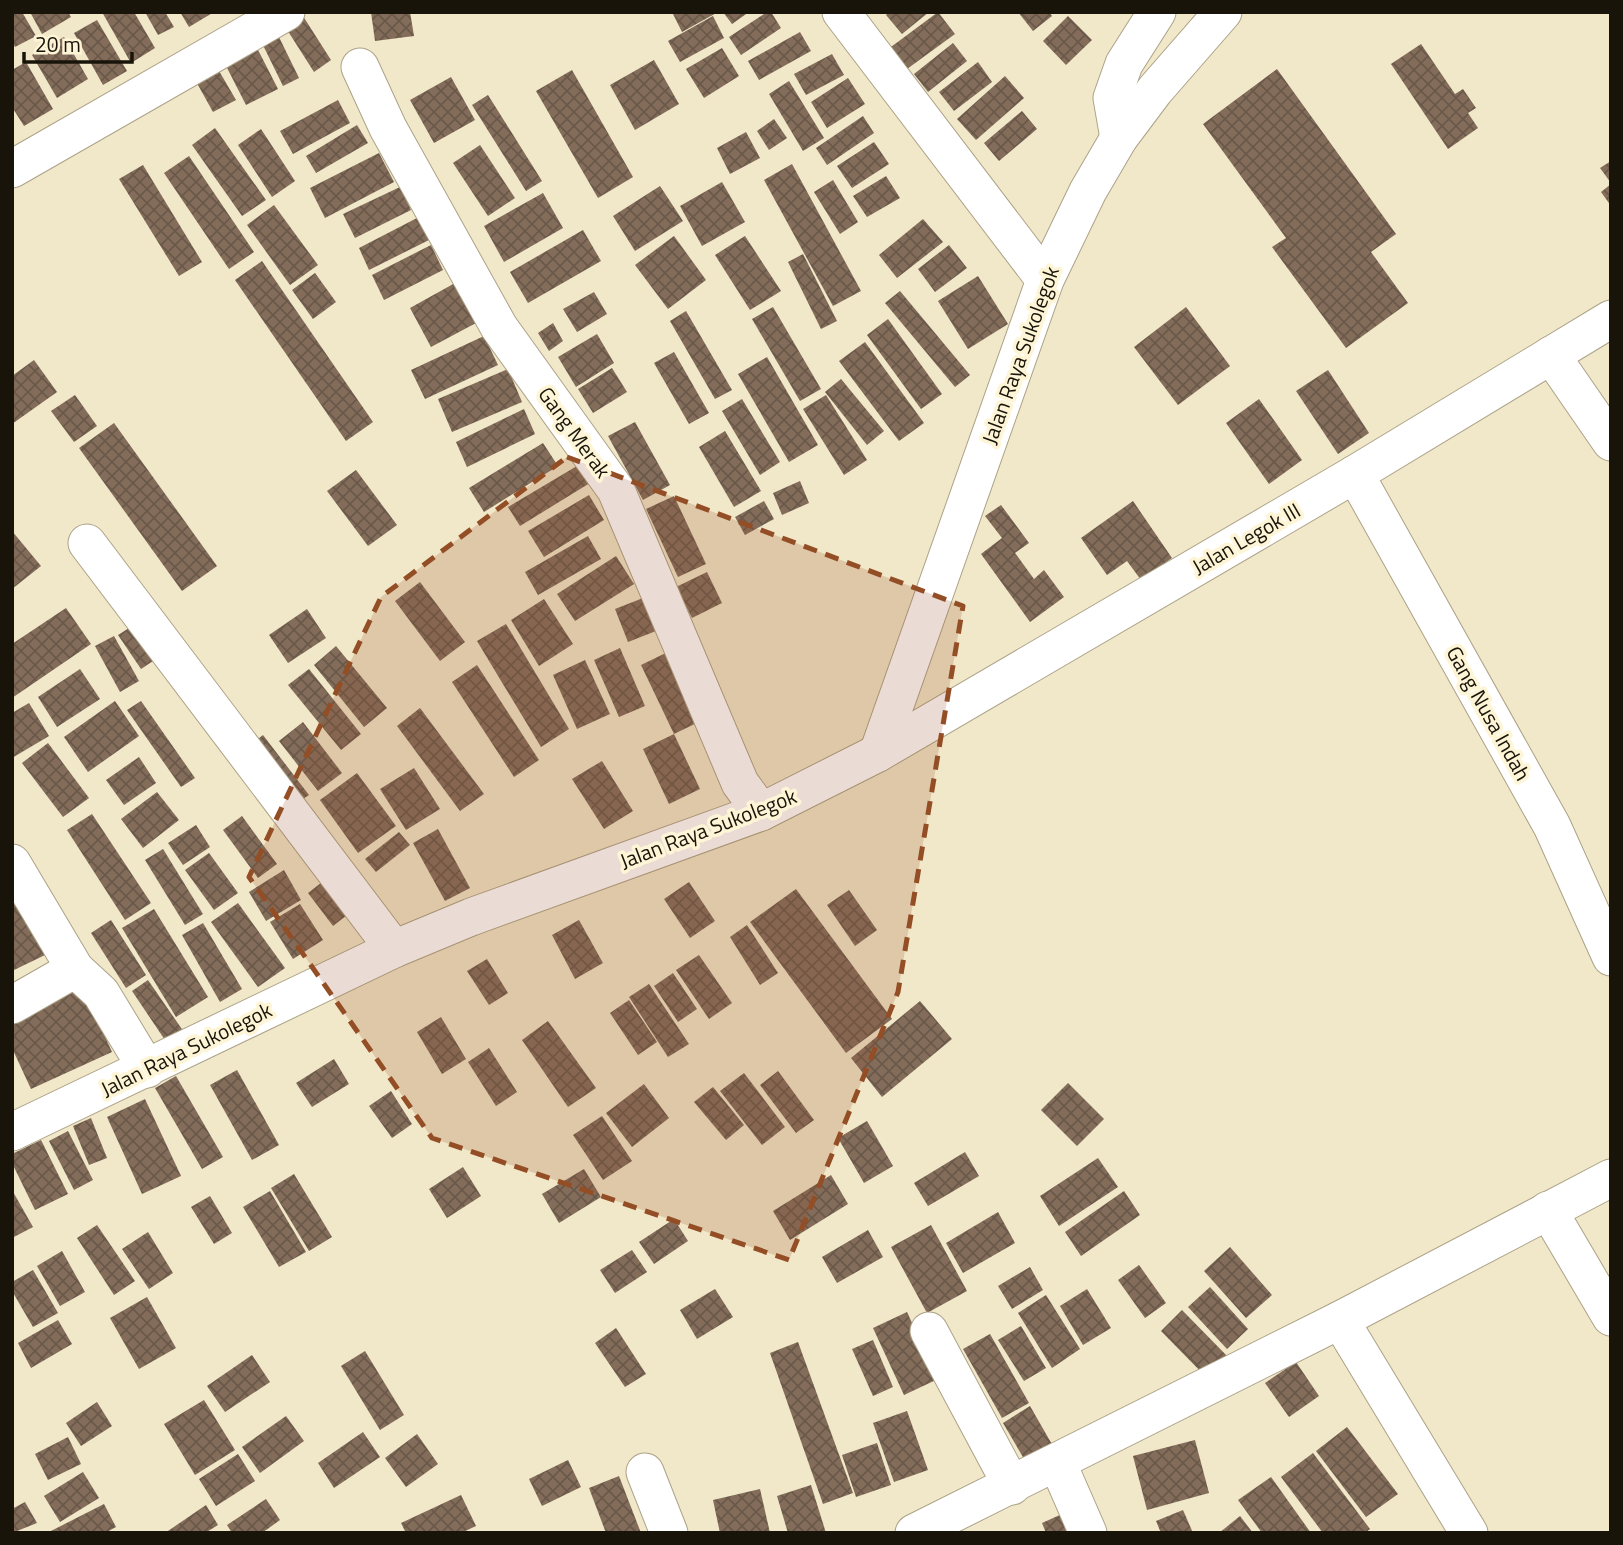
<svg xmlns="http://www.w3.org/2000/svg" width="1623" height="1545" font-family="'Titillium Web',sans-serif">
<defs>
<pattern id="building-cross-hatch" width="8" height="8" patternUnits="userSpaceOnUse" patternTransform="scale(1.75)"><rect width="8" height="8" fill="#836c5a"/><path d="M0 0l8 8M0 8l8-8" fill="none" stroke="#6a5849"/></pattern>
</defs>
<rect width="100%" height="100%" fill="#f1e7c9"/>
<g fill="url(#building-cross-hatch)">
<polygon points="12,12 22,12 36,36 15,47 12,42"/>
<polygon points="30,12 68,12 71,17 42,34"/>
<polygon points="102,12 134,12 155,48 131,63"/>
<polygon points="145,12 165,12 174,27 158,35"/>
<polygon points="180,12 214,12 189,27"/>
<polygon points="371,12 410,12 414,36 375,41"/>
<polygon points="672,12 718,12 682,32"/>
<polygon points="723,12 749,12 732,24"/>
<polygon points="767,12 771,12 781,28 741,55 729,37"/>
<polygon points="889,12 929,12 902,34 886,15"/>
<polygon points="938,12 955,34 907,69 891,47"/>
<polygon points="1018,12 1049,12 1052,16 1033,31"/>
<polygon points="301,13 331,60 314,72 284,25"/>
<polygon points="713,16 724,38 680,62 668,41"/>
<polygon points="1068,16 1092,40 1066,65 1043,41"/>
<polygon points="97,20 127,71 103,85 74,33"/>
<polygon points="276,31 299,78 283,86 260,39"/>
<polygon points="800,32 811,51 759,80 748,61"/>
<polygon points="64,37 88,79 57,98 32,55"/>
<polygon points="953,43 967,61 928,92 914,74"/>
<polygon points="255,44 278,89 246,105 223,60"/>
<polygon points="1421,44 1455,94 1463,89 1476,108 1468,113 1478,128 1448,149 1391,64"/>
<polygon points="722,48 739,76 704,98 686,69"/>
<polygon points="832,54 844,75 806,95 794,74"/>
<polygon points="654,60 679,104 635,130 610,85"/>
<polygon points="26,62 53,109 24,126 12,107 12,70"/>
<polygon points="978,62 992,82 954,111 939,92"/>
<polygon points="215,64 236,100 213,112 193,76"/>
<polygon points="1277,69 1396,234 1371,252 1408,303 1346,348 1272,247 1286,238 1203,124"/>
<polygon points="572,70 633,177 598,198 536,91"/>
<polygon points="1005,76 1024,98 976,140 957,119"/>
<polygon points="451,77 475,120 434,143 410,100"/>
<polygon points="848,78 865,104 827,128 811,102"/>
<polygon points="789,81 824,138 803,151 769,94"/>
<polygon points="488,95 542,181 526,191 472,105"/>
<polygon points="338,100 350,123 293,154 280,131"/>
<polygon points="1022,111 1037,129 999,161 984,143"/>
<polygon points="863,116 874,133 827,165 816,148"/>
<polygon points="774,119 787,138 769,150 757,131"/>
<polygon points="357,125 368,143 316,173 306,156"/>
<polygon points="215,128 266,200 242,216 192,145"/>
<polygon points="261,129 295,181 272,197 238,145"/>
<polygon points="746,132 760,158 730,174 717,148"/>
<polygon points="874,142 889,164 852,188 837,166"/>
<polygon points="480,145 515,198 488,216 453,163"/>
<polygon points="379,153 394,182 325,218 310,188"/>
<polygon points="189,156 254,252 229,269 164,173"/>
<polygon points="1611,161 1611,183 1600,168"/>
<polygon points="792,164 861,291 833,306 764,180"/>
<polygon points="143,165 202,262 179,276 119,179"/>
<polygon points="886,176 900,198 867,217 853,196"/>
<polygon points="833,180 858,222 840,234 814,192"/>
<polygon points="722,182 745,222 702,246 680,206"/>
<polygon points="1611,184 1611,206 1601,192"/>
<polygon points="660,186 683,221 635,251 613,216"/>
<polygon points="400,187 411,210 355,238 343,214"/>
<polygon points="543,193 563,228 504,262 484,226"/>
<polygon points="274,205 318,265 290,285 247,225"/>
<polygon points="417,218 429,240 369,270 359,248"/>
<polygon points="923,219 943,242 897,278 879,255"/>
<polygon points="583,230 601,261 528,303 510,272"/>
<polygon points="674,236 706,280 668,309 635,265"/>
<polygon points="745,236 781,291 750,310 715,255"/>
<polygon points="431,245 443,270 384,300 372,275"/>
<polygon points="949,245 967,268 935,292 918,269"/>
<polygon points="803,254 837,321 821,329 788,262"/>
<polygon points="262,261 373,422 346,441 235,280"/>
<polygon points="315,273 336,302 313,319 292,290"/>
<polygon points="978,276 1008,324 968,349 938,301"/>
<polygon points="455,283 476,323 431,347 410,308"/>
<polygon points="900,291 970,375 955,387 885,303"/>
<polygon points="594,292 607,314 577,332 563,309"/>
<polygon points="773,307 821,389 800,401 752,319"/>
<polygon points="1186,307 1230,366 1178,405 1134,347"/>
<polygon points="686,311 732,390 715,399 670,321"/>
<polygon points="888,319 942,394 921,409 867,335"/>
<polygon points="553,323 563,341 549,351 538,333"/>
<polygon points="597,334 614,363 576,387 558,357"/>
<polygon points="484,336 498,365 425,399 411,370"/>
<polygon points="865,342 924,423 899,441 839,361"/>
<polygon points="674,352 709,413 689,424 654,363"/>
<polygon points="767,357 818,445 789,462 738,374"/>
<polygon points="34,360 57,392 12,424 12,376"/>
<polygon points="612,368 627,392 593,413 578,389"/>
<polygon points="508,369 522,402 452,432 438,399"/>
<polygon points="1328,370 1369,433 1338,454 1296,391"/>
<polygon points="841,379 884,431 867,445 825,392"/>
<polygon points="75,395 97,426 74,442 51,411"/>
<polygon points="826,395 867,460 844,475 803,409"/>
<polygon points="742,399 780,462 760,475 722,411"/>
<polygon points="1259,399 1302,460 1269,484 1226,423"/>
<polygon points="524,409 535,434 467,467 456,442"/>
<polygon points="635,422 670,485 643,500 608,436"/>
<polygon points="114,423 217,566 182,591 79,448"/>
<polygon points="725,431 761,491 734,507 699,447"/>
<polygon points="543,443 558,466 484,512 469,488"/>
<polygon points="587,460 598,478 520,526 508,507"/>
<polygon points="356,470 397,525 368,546 327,491"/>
<polygon points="800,481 809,503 782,515 773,493"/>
<polygon points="589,495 604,520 544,557 528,531"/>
<polygon points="674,496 706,564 678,577 646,509"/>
<polygon points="764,501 774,519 745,535 735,517"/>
<polygon points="1133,501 1172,558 1141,580 1127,561 1107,575 1081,538"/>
<polygon points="1001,505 1029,543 1015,553 1034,579 1044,570 1064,597 1030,622 981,554 1002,538 985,516"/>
<polygon points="12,531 41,566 12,589"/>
<polygon points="588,536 601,559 538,595 525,572"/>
<polygon points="616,556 634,584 575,621 557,594"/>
<polygon points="707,572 722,603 692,618 676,587"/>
<polygon points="420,582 465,642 440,661 395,601"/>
<polygon points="643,598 656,631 628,642 615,609"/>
<polygon points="544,599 573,644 539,666 511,620"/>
<polygon points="66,608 91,644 12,698 12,644"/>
<polygon points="307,609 326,638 288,663 269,635"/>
<polygon points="137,623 159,657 141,669 118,635"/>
<polygon points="506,624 569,729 541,747 477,641"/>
<polygon points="114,636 139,681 120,692 95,646"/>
<polygon points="336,646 387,708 364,727 314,665"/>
<polygon points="620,648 645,706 619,717 594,660"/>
<polygon points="674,649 707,718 674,734 700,789 669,804 643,749 674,734 641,665"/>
<polygon points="585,660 610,714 577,729 553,675"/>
<polygon points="477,665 539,760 514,777 452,682"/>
<polygon points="80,669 100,699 57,727 38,697"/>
<polygon points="309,669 361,734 341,750 288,685"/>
<polygon points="115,701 139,736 88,772 64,737"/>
<polygon points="141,701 195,778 181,787 127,710"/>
<polygon points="29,703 49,736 12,758 12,713"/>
<polygon points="420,708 484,794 460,811 397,726"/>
<polygon points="303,722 342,773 318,791 279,741"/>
<polygon points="263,735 309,795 293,806 248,747"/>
<polygon points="48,743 89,798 63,817 22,763"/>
<polygon points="139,757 156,783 124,805 106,780"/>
<polygon points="602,761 633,811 604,829 572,779"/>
<polygon points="414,768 440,809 406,830 380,789"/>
<polygon points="357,773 396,826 358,853 320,800"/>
<polygon points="157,792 179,820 143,848 121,819"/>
<polygon points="92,814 151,903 125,920 67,830"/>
<polygon points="242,816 277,864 258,878 223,830"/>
<polygon points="196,825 210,847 183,865 168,843"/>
<polygon points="438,829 470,888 445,901 413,843"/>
<polygon points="399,832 410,845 376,872 365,859"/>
<polygon points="163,849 203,914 185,925 145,860"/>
<polygon points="209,853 238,893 214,910 185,870"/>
<polygon points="284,870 301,900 266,921 249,892"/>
<polygon points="335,872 360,905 333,926 308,893"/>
<polygon points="689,882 715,921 690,938 664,899"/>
<polygon points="796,889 892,1019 846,1053 750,922"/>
<polygon points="849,890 877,930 855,946 827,905"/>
<polygon points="14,894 45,955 12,971 12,896"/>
<polygon points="238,903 285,968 258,987 211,922"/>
<polygon points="300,904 323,940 293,959 270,922"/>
<polygon points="154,909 208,997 176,1017 122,928"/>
<polygon points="111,920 146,975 126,988 91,933"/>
<polygon points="579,920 603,963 575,979 552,935"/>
<polygon points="203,923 242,989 220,1002 182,935"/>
<polygon points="747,925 778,973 760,985 730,937"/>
<polygon points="699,955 732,1003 709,1019 676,970"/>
<polygon points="487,959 508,993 489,1005 467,971"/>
<polygon points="673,973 697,1009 678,1022 654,986"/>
<polygon points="148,980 186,1035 169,1046 132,991"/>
<polygon points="80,981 112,1052 31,1089 12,1048 12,1012"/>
<polygon points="649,984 689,1044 668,1057 629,997"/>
<polygon points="629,1000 657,1042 638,1055 610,1013"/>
<polygon points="920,1001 952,1039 882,1097 851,1058"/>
<polygon points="441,1017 466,1059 442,1074 417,1032"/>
<polygon points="548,1021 596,1088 568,1107 522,1040"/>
<polygon points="489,1048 517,1092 496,1106 468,1062"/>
<polygon points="334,1059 349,1084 312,1107 296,1083"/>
<polygon points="237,1070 279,1145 252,1160 210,1085"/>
<polygon points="778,1071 814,1120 796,1133 760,1085"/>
<polygon points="744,1073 785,1127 762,1145 720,1091"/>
<polygon points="176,1076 223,1157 202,1169 155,1088"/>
<polygon points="1068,1083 1104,1119 1077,1146 1041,1110"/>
<polygon points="644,1084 669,1118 632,1147 606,1113"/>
<polygon points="713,1087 744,1125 726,1140 694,1102"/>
<polygon points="391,1091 412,1124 392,1138 369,1106"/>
<polygon points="145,1099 181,1176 142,1194 107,1117"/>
<polygon points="602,1116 632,1161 603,1180 573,1135"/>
<polygon points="91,1118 107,1158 89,1165 73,1126"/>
<polygon points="867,1121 893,1166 864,1183 838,1138"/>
<polygon points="68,1131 93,1180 74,1190 49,1141"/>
<polygon points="41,1140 68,1194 35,1210 12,1163 12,1154"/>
<polygon points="965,1152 979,1176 928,1206 914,1183"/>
<polygon points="1098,1158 1118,1187 1059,1226 1040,1196"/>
<polygon points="463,1167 481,1196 447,1218 429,1189"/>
<polygon points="584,1169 601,1197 559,1223 542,1194"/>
<polygon points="294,1174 332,1237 309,1251 271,1188"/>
<polygon points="831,1175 848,1204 790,1240 773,1211"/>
<polygon points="12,1190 33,1227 12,1238"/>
<polygon points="270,1191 306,1252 279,1267 243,1207"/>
<polygon points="1124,1191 1140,1215 1081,1256 1065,1232"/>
<polygon points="210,1196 232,1233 214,1244 191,1207"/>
<polygon points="998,1212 1015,1243 963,1273 946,1243"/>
<polygon points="674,1219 688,1241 654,1264 639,1242"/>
<polygon points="97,1225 135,1281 114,1295 77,1238"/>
<polygon points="931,1225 967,1291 927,1313 891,1247"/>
<polygon points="868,1230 883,1257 837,1283 822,1257"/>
<polygon points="148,1232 173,1273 149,1289 122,1249"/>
<polygon points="1230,1247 1272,1295 1246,1318 1204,1271"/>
<polygon points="632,1250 647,1272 615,1293 600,1270"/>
<polygon points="62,1251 85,1292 60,1306 37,1266"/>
<polygon points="1139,1265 1166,1303 1145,1318 1118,1280"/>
<polygon points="1030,1267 1043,1290 1012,1309 998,1286"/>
<polygon points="33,1270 58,1313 33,1327 12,1291 12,1282"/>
<polygon points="1210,1287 1248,1329 1227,1349 1188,1307"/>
<polygon points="715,1289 733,1317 697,1339 680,1310"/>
<polygon points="1087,1289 1111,1328 1083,1345 1060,1306"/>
<polygon points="1046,1295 1080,1349 1052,1368 1018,1313"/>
<polygon points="147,1297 176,1348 139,1369 110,1318"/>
<polygon points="1182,1310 1229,1358 1208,1379 1161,1331"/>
<polygon points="907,1312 938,1379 904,1395 873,1328"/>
<polygon points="58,1320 72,1344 31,1368 18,1343"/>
<polygon points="1021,1326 1046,1368 1024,1381 998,1340"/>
<polygon points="616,1328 646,1374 625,1387 595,1343"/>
<polygon points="990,1334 1029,1403 1002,1418 963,1349"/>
<polygon points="873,1340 893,1387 873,1396 852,1349"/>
<polygon points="798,1342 853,1493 823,1504 770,1353"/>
<polygon points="365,1351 404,1415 380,1430 341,1366"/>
<polygon points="252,1355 270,1382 225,1412 207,1386"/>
<polygon points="1296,1362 1319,1396 1289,1417 1265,1383"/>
<polygon points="204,1400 235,1450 195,1475 164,1424"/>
<polygon points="97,1402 112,1426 81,1446 66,1423"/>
<polygon points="1030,1406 1057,1453 1030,1469 1003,1423"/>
<polygon points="907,1411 928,1470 894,1482 873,1423"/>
<polygon points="286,1416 304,1441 260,1473 242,1447"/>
<polygon points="1347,1427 1398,1494 1366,1517 1316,1451"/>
<polygon points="363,1432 380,1457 334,1488 318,1463"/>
<polygon points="417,1434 438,1464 406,1487 385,1458"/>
<polygon points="68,1437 81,1464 48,1480 35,1454"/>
<polygon points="1195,1440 1209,1493 1147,1510 1133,1456"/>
<polygon points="877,1443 891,1485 856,1497 842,1455"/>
<polygon points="1313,1453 1370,1529 1365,1533 1323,1533 1281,1477"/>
<polygon points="238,1454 255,1481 216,1506 199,1479"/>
<polygon points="568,1460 581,1487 542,1506 529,1479"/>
<polygon points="83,1472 99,1498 60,1522 44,1496"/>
<polygon points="619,1476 641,1533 606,1533 589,1488"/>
<polygon points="1271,1477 1311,1533 1262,1533 1238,1500"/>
<polygon points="811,1485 826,1533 788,1533 777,1496"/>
<polygon points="760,1489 770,1533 720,1533 713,1500"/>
<polygon points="461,1495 476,1526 461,1533 406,1533 401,1523"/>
<polygon points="266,1499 280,1520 262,1533 232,1533 227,1525"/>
<polygon points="25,1502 37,1523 12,1533 12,1509"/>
<polygon points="104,1504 116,1527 105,1533 47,1533"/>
<polygon points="206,1505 218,1525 205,1533 165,1533"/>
<polygon points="1071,1510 1081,1533 1046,1533 1042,1523"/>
<polygon points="1183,1510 1193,1533 1161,1533 1156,1521"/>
<polygon points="1240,1516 1253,1533 1219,1533"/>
</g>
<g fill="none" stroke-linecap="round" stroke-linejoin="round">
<defs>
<g id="minor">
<polyline points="841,12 1045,280"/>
<polyline points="360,67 388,128 499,327 616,490 740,783 761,812"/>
<polyline points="1119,138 1112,98 1124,64 1157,12"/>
<polyline points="12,169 286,12"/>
<polyline points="1551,355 1611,442"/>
<polyline points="1355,474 1552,826 1611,957"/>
<polyline points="87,543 394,949"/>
<polyline points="878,753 1045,280 1088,191 1119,138 1155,90 1223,12"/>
<polyline points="12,863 75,969 101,993 147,1069"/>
<polyline points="12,1005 75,969"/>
<polyline points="12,1132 394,949 471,917 761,812 878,753 1355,474 1611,319"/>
<polyline points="1548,1210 1611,1317"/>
<polyline points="1340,1320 1469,1533"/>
<polyline points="929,1331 1012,1486"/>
<polyline points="1057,1462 1088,1533"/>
<polyline points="645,1472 669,1533"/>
<polyline points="914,1533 1340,1320 1611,1178"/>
</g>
</defs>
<use href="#minor" stroke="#aca287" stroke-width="39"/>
<use href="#minor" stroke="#fff" stroke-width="37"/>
</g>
<path fill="#944e26" fill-opacity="0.2" stroke="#944e26" stroke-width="5" stroke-dasharray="14 9" stroke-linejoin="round" d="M567 457 963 606 898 992 789 1260 432 1138 249 877 381 597Z"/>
<g text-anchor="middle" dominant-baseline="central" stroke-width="7" stroke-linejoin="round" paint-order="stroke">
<g font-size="21" fill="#18140a" stroke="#fef4d6">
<text transform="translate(1020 355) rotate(-70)">Jalan Raya Sukolegok</text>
<text transform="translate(575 432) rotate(54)">Gang Merak</text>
<text transform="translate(1246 538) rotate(-30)">Jalan Legok III</text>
<text transform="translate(1489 713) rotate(61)">Gang Nusa Indah</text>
<text transform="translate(708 828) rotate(-21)">Jalan Raya Sukolegok</text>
<text transform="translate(186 1049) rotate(-26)">Jalan Raya Sukolegok</text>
</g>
</g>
<rect width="1623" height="1545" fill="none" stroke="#18140a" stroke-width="28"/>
<path d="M24 52v10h108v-10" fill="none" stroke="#18140a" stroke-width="3.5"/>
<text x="35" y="52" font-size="21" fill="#18140a" stroke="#fef4d6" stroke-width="5" paint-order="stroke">20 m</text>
</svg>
